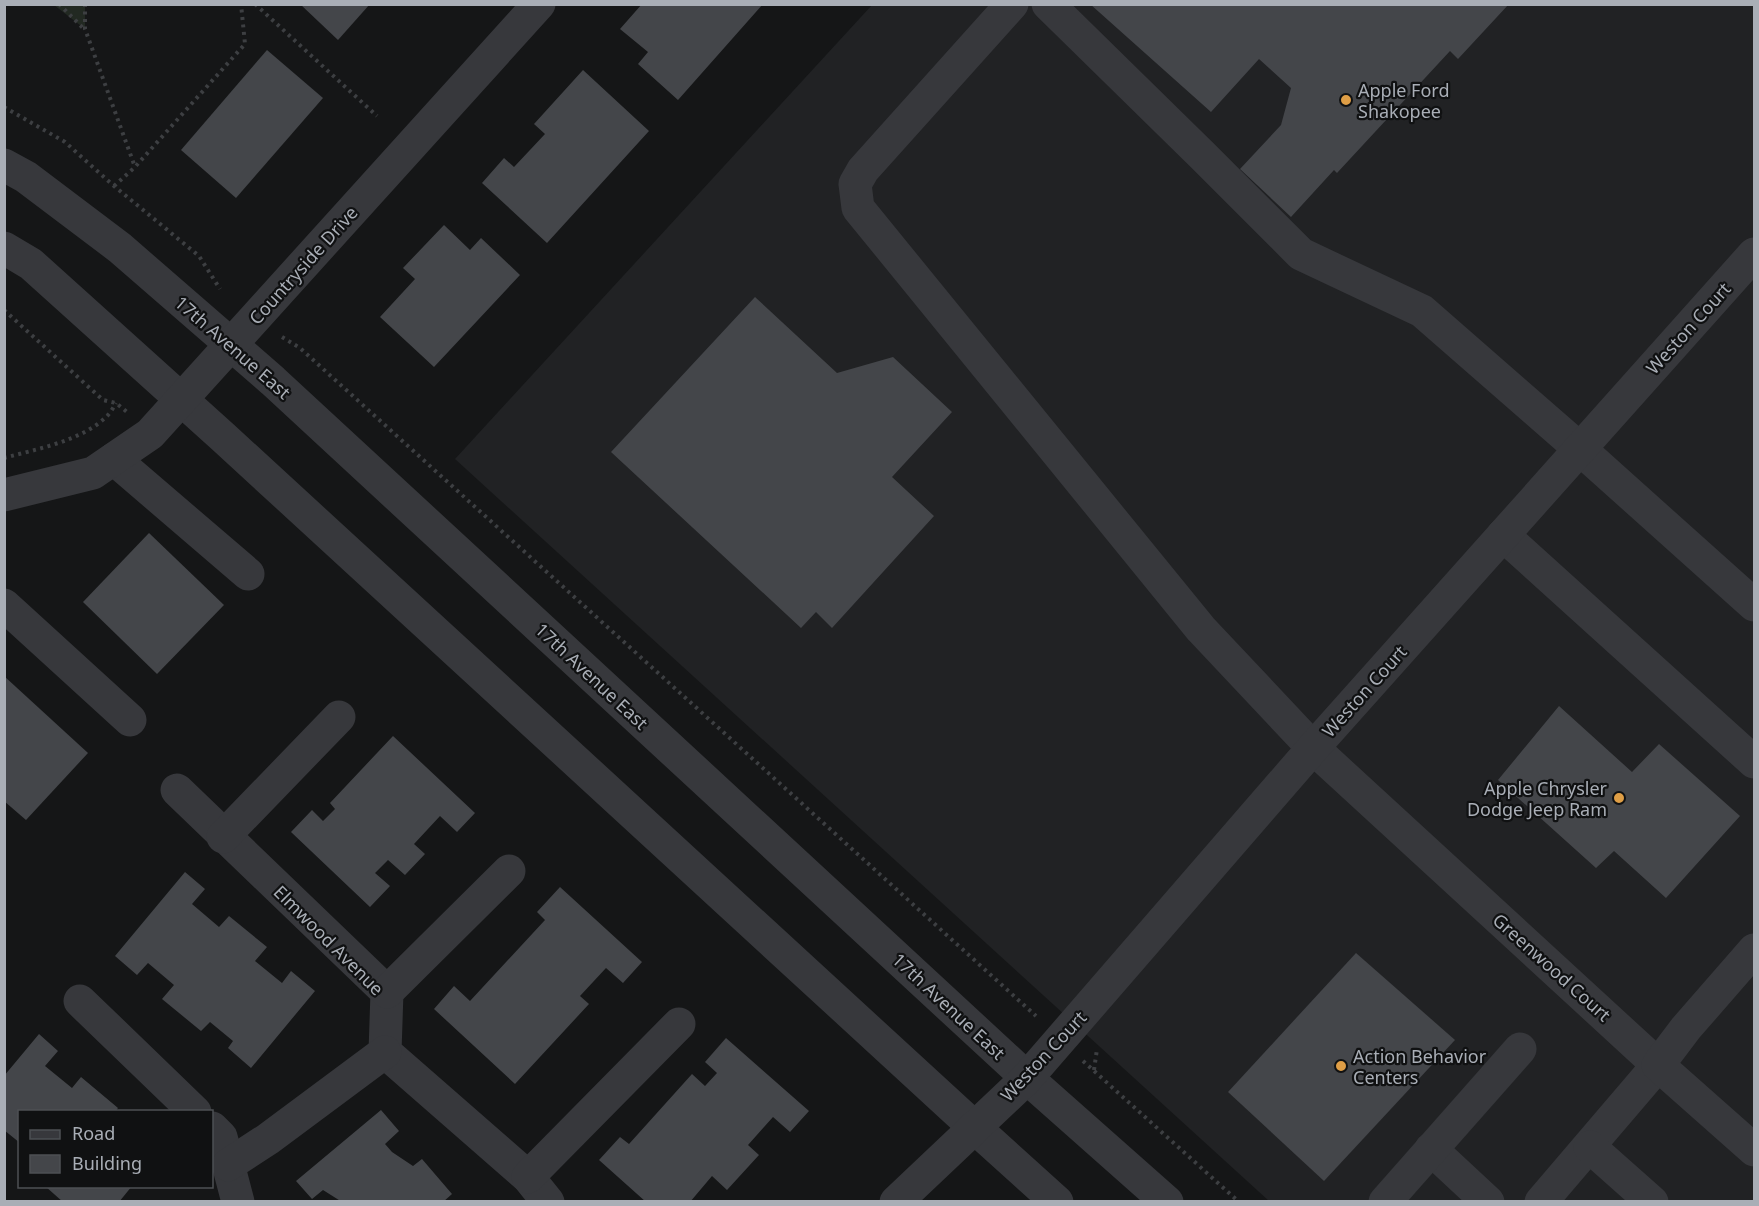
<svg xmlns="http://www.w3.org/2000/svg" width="1759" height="1206" font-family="'Noto Sans',sans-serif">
<rect width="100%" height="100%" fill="#151617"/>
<polygon fill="#212224" points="872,5 1754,5 1754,1201 1269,1201 455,459"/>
<polygon fill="#222922" points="54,5 85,5 85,29"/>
<g fill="#44464a">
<polygon points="300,4 370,4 338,40"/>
<polygon points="642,4 763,4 678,100 638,64 648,52 620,29"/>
<polygon points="1090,4 1509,4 1458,59 1450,51 1337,173 1334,170 1291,217 1240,169 1281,125 1291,88 1259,59 1211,112"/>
<polygon points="267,50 323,98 236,198 181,150"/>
<polygon points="583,70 649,131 547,243 482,183 504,158 514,167 545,134 534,124"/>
<polygon points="444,225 470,250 481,238 520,275 434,367 380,317 415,279 403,268"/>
<polygon points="755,297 837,373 893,357 952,412 892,477 934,516 832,628 816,612 801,628 611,452"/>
<polygon points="149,533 224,605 157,674 83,602"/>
<polygon points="4,676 88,753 26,820 4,801"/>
<polygon points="1559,706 1632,772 1659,744 1740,816 1666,898 1614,851 1596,868 1498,780"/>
<polygon points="393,736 475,813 457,832 440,816 414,844 425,854 405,875 388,860 375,873 390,886 370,907 291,832 312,810 323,821 335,809 330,803"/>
<polygon points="185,872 205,889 192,904 219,927 229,916 267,947 255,961 282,983 291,971 315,991 251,1068 228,1048 233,1041 210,1022 201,1031 162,999 174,985 148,963 137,975 115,956"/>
<polygon points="560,887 642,962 623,983 606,968 580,996 589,1004 515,1084 434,1009 454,986 470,1001 545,920 537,912"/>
<polygon points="1356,953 1455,1040 1324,1181 1228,1092"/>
<polygon points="39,1034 58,1051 45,1066 72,1088 81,1077 118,1108 115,1112 20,1112 20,1143 4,1130 4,1076"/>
<polygon points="726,1038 809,1111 790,1132 773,1117 748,1145 759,1155 727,1190 712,1176 690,1202 646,1202 599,1160 620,1137 629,1144 692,1074 705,1086 717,1073 705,1062"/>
<polygon points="381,1110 399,1131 385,1144 392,1152 413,1166 422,1159 452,1194 443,1202 342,1202 323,1190 312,1199 296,1181"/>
<polygon points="45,1186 132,1186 119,1202 63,1202"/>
</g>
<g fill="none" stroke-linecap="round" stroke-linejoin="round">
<g stroke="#3d3f42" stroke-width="4" stroke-dasharray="3 4.5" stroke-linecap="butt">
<polyline points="59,4 84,29"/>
<polyline points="85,4 85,29 135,167"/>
<polyline points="255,4 377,116"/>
<polyline points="4,107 65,142 114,186 199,256 220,289"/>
<polyline points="114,186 135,167 245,44 241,4"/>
<polyline points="4,310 103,400 116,403 127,412"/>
<polyline points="282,337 300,348 1036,1016"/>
<path d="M4 458C37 449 80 441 105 418 110 414 113 408 116 403"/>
<polyline points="1083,1061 1239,1202"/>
<polyline points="1094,1070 1097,1049"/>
</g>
<g stroke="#37383c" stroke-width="33">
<polyline points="1012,4 863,170 855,184 858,208 1201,629 1313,748 1658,1065 1541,1202"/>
<polyline points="1048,4 1203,156 1301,254 1422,311 1580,449 1754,605"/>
<polyline points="4,165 26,177 120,248 273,381 1027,1078 1167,1202"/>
<polyline points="4,248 31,264 223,437 974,1127 1057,1202"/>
<polyline points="114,459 248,574"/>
<polyline points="4,495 93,473 150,434 539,4"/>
<polyline points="1503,535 1754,762"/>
<polyline points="4,605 130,720"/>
<polyline points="177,790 387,992 385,1052 528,1177 548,1202"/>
<polyline points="223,837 339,717"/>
<polyline points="1754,950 1686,1028 1658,1065 1754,1150"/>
<polyline points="387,992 509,871"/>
<polyline points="80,1001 195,1112"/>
<polyline points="212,1128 221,1137 238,1202"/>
<polyline points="1590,1147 1652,1202"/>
<polyline points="1431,1149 1488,1202"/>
<polyline points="228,1165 268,1139 385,1052"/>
<polyline points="528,1177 679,1024"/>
<polyline points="896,1202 1027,1078 1313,748 1754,254"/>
<polyline points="1385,1202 1520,1049"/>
</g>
</g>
<g fill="#df9e46" stroke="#101112" stroke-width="2">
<circle cx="1346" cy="100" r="6"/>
<circle cx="1619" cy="798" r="6"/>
<circle cx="1341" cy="1066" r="6"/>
</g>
<g text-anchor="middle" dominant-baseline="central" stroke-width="4.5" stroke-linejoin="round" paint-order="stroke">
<g font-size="18" fill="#a9aeb6" stroke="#101112" text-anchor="start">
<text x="1358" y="90">Apple Ford<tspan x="1358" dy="21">Shakopee</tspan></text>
<text x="1607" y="788" text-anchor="end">Apple Chrysler<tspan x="1607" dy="21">Dodge Jeep Ram</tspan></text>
<text x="1353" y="1056">Action Behavior<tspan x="1353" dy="21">Centers</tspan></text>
</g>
<g font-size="18" fill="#a9aeb6" stroke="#101112">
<text transform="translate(303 265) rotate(-48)">Countryside Drive</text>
<text transform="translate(1688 328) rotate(-48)">Weston Court</text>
<text transform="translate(233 347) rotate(41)">17th Avenue East</text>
<text transform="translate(592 676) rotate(43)">17th Avenue East</text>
<text transform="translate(1364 691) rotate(-48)">Weston Court</text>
<text transform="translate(329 940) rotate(45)">Elmwood Avenue</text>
<text transform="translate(1552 967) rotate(42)">Greenwood Court</text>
<text transform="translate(949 1006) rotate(43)">17th Avenue East</text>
<text transform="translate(1043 1056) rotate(-47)">Weston Court</text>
</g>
</g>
<rect width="1759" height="1206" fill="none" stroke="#a9aeb6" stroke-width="12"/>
<rect x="18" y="1110" width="195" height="78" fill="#101112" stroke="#4d5054" stroke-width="1.5"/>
<rect x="30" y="1130" width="30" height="9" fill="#37383c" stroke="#4d5054" stroke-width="1.5"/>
<text x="72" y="1140" font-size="18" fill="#a9aeb6">Road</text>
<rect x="30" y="1155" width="30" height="18" fill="#44464a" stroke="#4d5054" stroke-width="1.5"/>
<text x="72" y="1170" font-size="18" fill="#a9aeb6">Building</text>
</svg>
